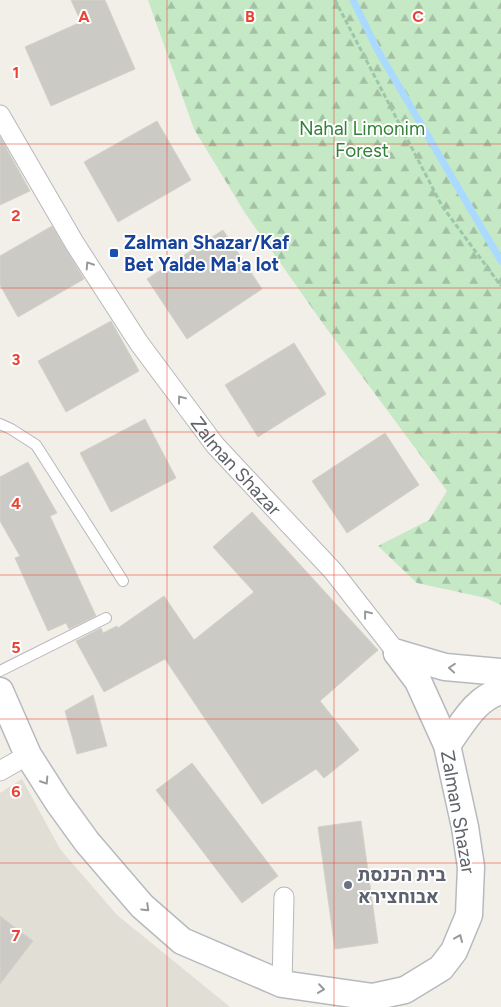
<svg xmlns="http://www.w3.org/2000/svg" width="501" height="1007" font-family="Figtree,Heebo,sans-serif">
<defs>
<pattern id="forest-firs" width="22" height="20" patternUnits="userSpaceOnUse" patternTransform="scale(1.25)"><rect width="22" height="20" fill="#c5e8c5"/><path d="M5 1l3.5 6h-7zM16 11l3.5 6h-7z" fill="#a3c0a4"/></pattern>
</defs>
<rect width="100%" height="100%" fill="#f1efe8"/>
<polygon fill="#e1ded6" points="22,779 60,849 117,915 230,1007 0,1007 0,793"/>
<polygon fill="url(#forest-firs)" points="148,0 501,0 501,605 486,598 417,583 378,546 429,520 447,491 324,325 245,213 194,129"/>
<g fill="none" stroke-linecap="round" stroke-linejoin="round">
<polyline stroke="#aadaff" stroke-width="7" points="353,0 377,49 501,261"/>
</g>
<g fill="#cccac5" stroke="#d6d1c6">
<polygon points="71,0 105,0 135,69 51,106 25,47 81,22"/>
<polygon points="157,121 191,180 118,222 84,162"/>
<polygon points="0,137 30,191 0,205"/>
<polygon points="52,226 84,279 18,317 0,285 0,256"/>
<polygon points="223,230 262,289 187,339 147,279"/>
<polygon points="111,321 139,371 66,412 38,361"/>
<polygon points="294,343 326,394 258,437 225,385"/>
<polygon points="145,419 176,478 111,512 80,453"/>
<polygon points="385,433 419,485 347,533 312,481"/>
<polygon points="28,462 57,513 50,516 96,616 69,629 66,623 48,631 15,558 20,556 0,521 0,477"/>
<polygon points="252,512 378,650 320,701 359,750 324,778 316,769 262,804 165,659 104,692 76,641 101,628 103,633 117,626 118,628 164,596 194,640 254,592 213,547"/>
<polygon points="93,695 107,746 77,754 65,711"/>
<polygon points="192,763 278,876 242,903 156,790"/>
<polygon points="361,821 378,943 335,949 318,827"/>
<polygon points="0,916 33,941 0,984"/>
</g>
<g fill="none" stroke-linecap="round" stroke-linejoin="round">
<defs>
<g id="lane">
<polyline points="0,424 11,429 36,445 123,581"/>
<polyline points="0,671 106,618"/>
</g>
<g id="street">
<path id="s1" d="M0 115 75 244 139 343 215 445 333 571 397 653"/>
<polyline points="0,771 28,755"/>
<polyline points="282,984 284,897"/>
</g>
<g id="secondary">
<polyline points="397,653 445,667 501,672"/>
<polyline points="0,691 28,755 58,802 87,842 142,906 182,941 282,984 373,997 405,990 441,968 454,951 469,915 471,867 465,827 447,745 418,681 397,653"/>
<path d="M447 745C462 725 475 698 501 691"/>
</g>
</defs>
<use href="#lane" stroke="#b5b8bc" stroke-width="12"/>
<use href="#street" stroke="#b5b8bc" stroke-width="21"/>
<use href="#secondary" stroke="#b6babf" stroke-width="29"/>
<polyline stroke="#9cc7a9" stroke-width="3" stroke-dasharray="5 2.5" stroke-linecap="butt" points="335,0 442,206 501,286"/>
<use href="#lane" stroke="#fff" stroke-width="10"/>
<use href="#street" stroke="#fff" stroke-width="19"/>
<use href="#secondary" stroke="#fff" stroke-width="26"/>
</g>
<defs><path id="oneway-chevron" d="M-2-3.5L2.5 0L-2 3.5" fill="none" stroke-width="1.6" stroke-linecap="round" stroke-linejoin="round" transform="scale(1.25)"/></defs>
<g stroke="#979a9d">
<use href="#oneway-chevron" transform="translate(89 265) rotate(-123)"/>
<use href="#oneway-chevron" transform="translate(181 399) rotate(-127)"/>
<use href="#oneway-chevron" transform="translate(367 614) rotate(-128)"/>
<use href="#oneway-chevron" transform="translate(452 668) rotate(-175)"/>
<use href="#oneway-chevron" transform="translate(45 781) rotate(57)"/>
<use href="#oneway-chevron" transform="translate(146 908) rotate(44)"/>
<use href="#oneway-chevron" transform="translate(459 938) rotate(-67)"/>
<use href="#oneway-chevron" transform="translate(321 989) rotate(8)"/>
</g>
<path fill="none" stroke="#ea4335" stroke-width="1" stroke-opacity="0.55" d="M167 0V1007M334 0V1007M0 144H501M0 288H501M0 432H501M0 575H501M0 719H501M0 863H501"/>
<rect fill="#1a4fb4" stroke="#fff" stroke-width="2" x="109" y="248" width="10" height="10" rx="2.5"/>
<circle fill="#6b7280" stroke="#fff" stroke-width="2" cx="348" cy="885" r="5"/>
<g text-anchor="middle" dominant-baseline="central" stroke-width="4" stroke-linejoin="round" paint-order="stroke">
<g font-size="19" fill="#348238" stroke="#fff">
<text x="362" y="128">Nahal Limonim<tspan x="362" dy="22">Forest</tspan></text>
</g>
<g font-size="19" font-weight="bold" fill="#164399" stroke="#fff" text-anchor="start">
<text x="124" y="242">Zalman Shazar/Kaf<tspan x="124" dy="22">Bet Yalde Ma'a lot</tspan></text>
</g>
<g font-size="19" fill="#5f6368" stroke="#fff">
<text stroke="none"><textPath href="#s1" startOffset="424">Zalman Shazar</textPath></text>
<text transform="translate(458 812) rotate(80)">Zalman Shazar</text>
</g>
<g font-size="19" font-weight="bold" fill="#5b616d" stroke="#fff" text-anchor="start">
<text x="358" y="874">בית הכנסת<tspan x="358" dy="22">אבוחצירא</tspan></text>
</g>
</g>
<g font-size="16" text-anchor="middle" font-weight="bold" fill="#ea4335" stroke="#fff" stroke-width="4" stroke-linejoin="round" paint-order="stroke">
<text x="84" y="22">A</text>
<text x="250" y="22">B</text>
<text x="418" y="22">C</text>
<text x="16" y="78">1</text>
<text x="16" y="221">2</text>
<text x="16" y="365">3</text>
<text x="16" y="509">4</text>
<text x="16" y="653">5</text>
<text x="16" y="797">6</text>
<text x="16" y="941">7</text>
</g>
</svg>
